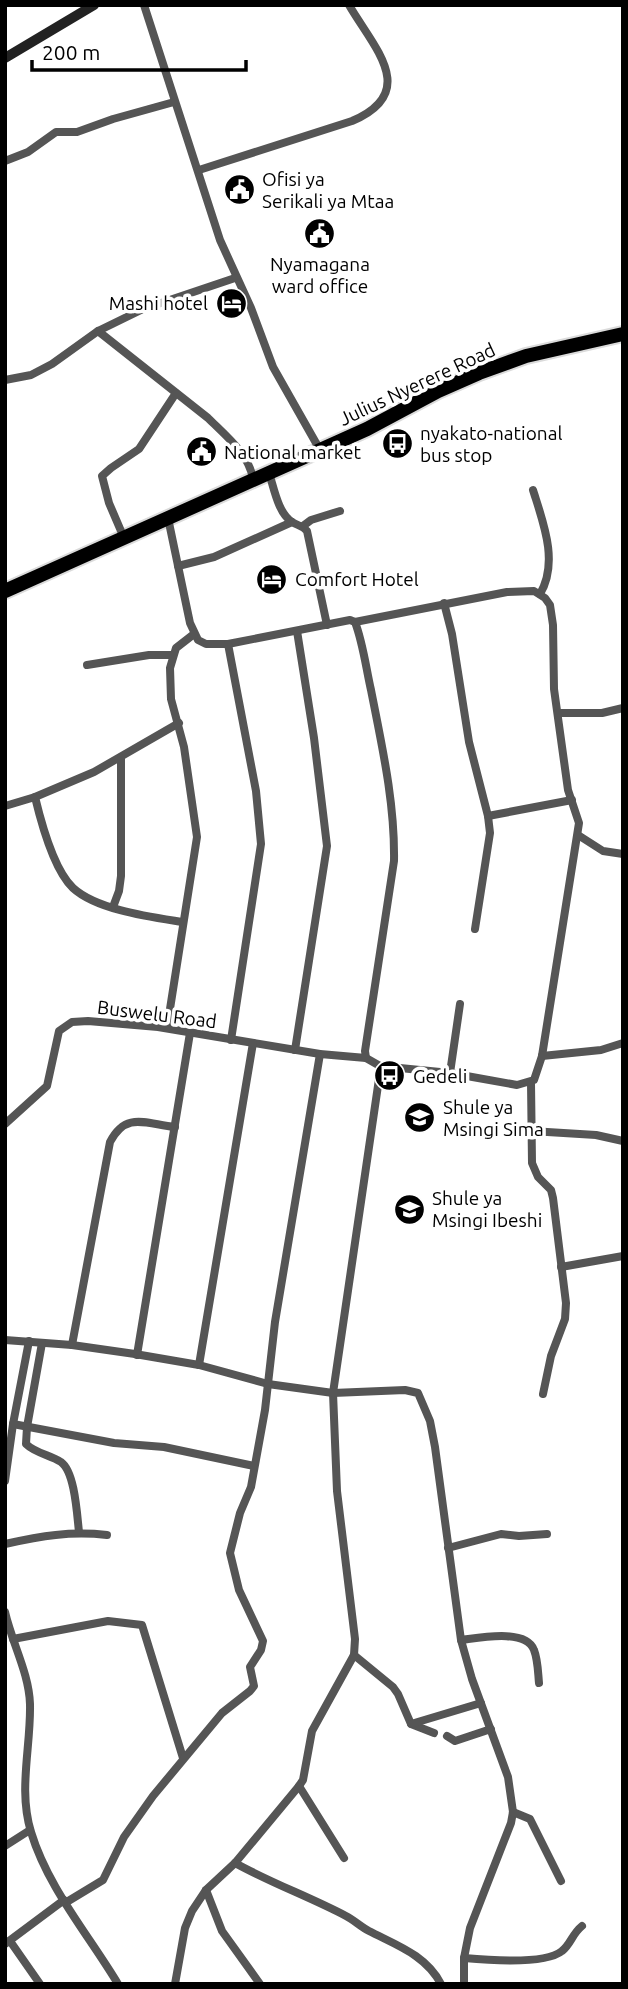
<svg xmlns="http://www.w3.org/2000/svg" width="628" height="1989" font-family="Ubuntu,sans-serif">
<rect width="100%" height="100%" fill="#fff"/>
<g fill="none" stroke-linecap="round" stroke-linejoin="round">
<defs>
<polyline id="highway" points="5,591 367,429 438,391 479,373 526,356 623,334"/>
</defs>
<use href="#highway" stroke="#dbdbdb" stroke-width="18"/>
<g stroke="#555" stroke-width="8">
<polyline points="144,5 220,240 251,308 273,367 320,450"/>
<polyline points="5,161 28,152 56,132 77,132 113,119 174,102"/>
<path d="M199 170 352 121C420 92 374 48 349 5"/>
<path d="M98 331 208 418C226 436 249 454 253 479"/>
<polyline points="5,380 31,375 52,364 98,331 143,309 235,278"/>
<path d="M269 473C274 488 278 513 292 522 298 526 302 525 307 531L327 625"/>
<path d="M533 490C543 522 559 562 540 594"/>
<path d="M168 518 190 623 198 640 206 644H228L350 620 355 622C363 643 366 668 371 690 382 746 395 803 394 861L365 1051 366 1058 380 1066V1072L333 1393 337 1491 355 1639 354 1655 312 1731 303 1780 299 1786 235 1863 206 1890 192 1911 185 1928 175 1984"/>
<polyline points="303,526 311,520 340,511"/>
<polyline points="124,538 109,503 102,476 111,468 139,449 176,393"/>
<polyline points="178,566 214,557 292,522"/>
<polyline points="444,603 452,634 469,742 488,816 490,833 475,929"/>
<polyline points="355,622 507,592 534,591 545,598 550,605 553,625 554,689 568,790 579,823 542,1056 534,1080 517,1085 450,1073 380,1066"/>
<polyline points="228,644 256,791 261,844 231,1040"/>
<polyline points="87,665 149,655 173,655"/>
<polyline points="558,713 602,713 623,708"/>
<path d="M35 797C41 822 54 870 73 888 97 910 151 917 182 922"/>
<polyline points="5,806 35,797 94,772 179,723"/>
<polyline points="488,816 572,800"/>
<polyline points="578,835 603,851 623,854"/>
<polyline points="113,907 119,891 121,876 121,758"/>
<polyline points="167,1028 197,837 184,747 171,699 170,668 176,648 194,634"/>
<polyline points="295,1050 327,846 314,738 297,631"/>
<polyline points="542,1056 601,1050 623,1043"/>
<polyline points="450,1073 460,1004"/>
<polyline points="531,1083 532,1163 538,1177 551,1190 553,1198 566,1303 565,1319 551,1356 543,1394"/>
<polyline points="5,1124 47,1086 59,1031 72,1022 88,1021 158,1027 320,1054 366,1058"/>
<polyline points="531,1131 596,1135 623,1141"/>
<polyline points="561,1267 623,1256"/>
<polyline points="5,1340 72,1345 135,1354 199,1365 268,1384 333,1393 405,1390 418,1393 430,1421 435,1447 461,1640 472,1679 508,1777 513,1812 511,1823 470,1928 464,1958 464,1984"/>
<path d="M42 1343 27 1427 26 1444C35 1453 50 1455 61 1462 75 1472 77 1515 79 1532"/>
<path d="M72 1345 110 1142C126 1111 146 1124 175 1127"/>
<polyline points="137,1355 190,1033"/>
<polyline points="199,1365 253,1043"/>
<polyline points="13,1424 114,1443 164,1447 254,1466"/>
<polyline points="5,1481 13,1424 29,1341"/>
<path d="M5 1544C41 1536 70 1531 107 1535"/>
<polyline points="448,1548 501,1534 519,1536 547,1534"/>
<path d="M5 1612C12 1643 29 1673 30 1704 31 1747 18 1790 31 1832 48 1888 88 1934 118 1984"/>
<polyline points="13,1639 108,1621 142,1625 183,1758"/>
<path d="M461 1640C478 1638 526 1628 534 1650 538 1660 538 1673 539 1683"/>
<polyline points="354,1655 393,1687 398,1694 411,1724 434,1733"/>
<polyline points="411,1724 481,1703"/>
<polyline points="447,1736 455,1741 491,1729"/>
<polyline points="299,1786 344,1858"/>
<polyline points="513,1812 530,1819 561,1881"/>
<polyline points="5,1846 30,1830"/>
<path d="M235 1863C271 1883 310 1897 346 1916 354 1920 361 1927 369 1931 396 1945 426 1955 441 1984"/>
<polyline points="206,1890 222,1931 260,1984"/>
<polyline points="65,1903 103,1880 124,1837 153,1796 222,1713 250,1691 254,1686 250,1667 261,1650 263,1641 239,1590 230,1553 240,1513 251,1487 265,1410 275,1322 320,1054"/>
<polyline points="10,1941 40,1984"/>
<polyline points="5,1944 64,1900"/>
<path d="M464 1958C486 1960 545 1965 562 1951 571 1944 572 1934 582 1926"/>
</g>
<polyline stroke="#222" stroke-width="10" points="5,58 94,5"/>
<use href="#highway" stroke="#000" stroke-width="14"/>
</g>
<defs>
<symbol id="civic-disc" viewBox="-11 -11 22 22"><circle r="9.5" fill="#000" stroke="#fff"/><path d="M-.6-6.5H3V-4.5H.6V-3L4-1V1h2V6H-6V1h2V-1L-.6-3ZM-1.2 2.5V6h2.4V2.5Z" fill="#fff"/></symbol>
<symbol id="hotel-disc" viewBox="-11 -11 22 22"><circle r="9.5" fill="#000" stroke="#fff"/><path d="M-6-4.5h1.5V1H6V5H4.5V3h-9V5H-6ZM-4 0a1.8 1.8 0 1 1 3.6 0ZM.5 0V-2.5h3Q6-2.5 6 0Z" fill="#fff"/></symbol>
<symbol id="bus-disc" viewBox="-11 -11 22 22"><circle r="9.5" fill="#000" stroke="#fff"/><path d="M-5-6H5V4H4V6H2V4H-2V6H-4V4H-5ZM-3.5-4V0h7V-4ZM-3.5 1.2v1.5H-2V1.2ZM2 1.2v1.5H3.5V1.2Z" fill="#fff"/></symbol>
<symbol id="school-disc" viewBox="-11 -11 22 22"><circle r="9.5" fill="#000" stroke="#fff"/><path d="M0-5L7-2L0 1L-7-2ZM-4 1L0 2.5L4 1V4Q0 6-4 4Z" fill="#fff"/></symbol>
</defs>
<g fill-rule="evenodd">
<use href="#civic-disc" x="222" y="172" width="35" height="35"/>
<use href="#civic-disc" x="302" y="216" width="35" height="35"/>
<use href="#hotel-disc" x="214" y="286" width="35" height="35"/>
<use href="#bus-disc" x="380" y="426" width="35" height="35"/>
<use href="#civic-disc" x="184" y="434" width="35" height="35"/>
<use href="#hotel-disc" x="254" y="562" width="35" height="35"/>
<use href="#bus-disc" x="372" y="1058" width="35" height="35"/>
<use href="#school-disc" x="402" y="1100" width="35" height="35"/>
<use href="#school-disc" x="392" y="1192" width="35" height="35"/>
</g>
<g text-anchor="middle" dominant-baseline="central" stroke-width="7" stroke-linejoin="round" paint-order="stroke">
<g font-size="19" fill="#000" stroke="#fff" text-anchor="start">
<text x="262" y="179">Ofisi ya<tspan x="262" dy="22">Serikali ya Mtaa</tspan></text>
<text x="320" y="264" text-anchor="middle">Nyamagana<tspan x="320" dy="22">ward office</tspan></text>
<text x="208" y="303" text-anchor="end">Mashi hotel</text>
<text x="420" y="433">nyakato-national<tspan x="420" dy="22">bus stop</tspan></text>
<text x="224" y="452">National market</text>
<text x="295" y="579">Comfort Hotel</text>
<text x="413" y="1076">Gedeli</text>
<text x="443" y="1107">Shule ya<tspan x="443" dy="22">Msingi Sima</tspan></text>
<text x="432" y="1198">Shule ya<tspan x="432" dy="22">Msingi Ibeshi</tspan></text>
</g>
<g font-size="19" fill="#000" stroke="#fff">
<text transform="translate(417 384) rotate(-25)">Julius Nyerere Road</text>
<text transform="translate(157 1014) rotate(7)">Buswelu Road</text>
</g>
</g>
<rect width="628" height="1989" fill="none" stroke="#000000" stroke-width="14"/>
<path d="M32 60v10h214v-10" fill="none" stroke="#000000" stroke-width="3.5"/>
<text x="42" y="60" font-size="21" fill="#000000" stroke="#ffffff" stroke-width="5" paint-order="stroke">200 m</text>
</svg>
